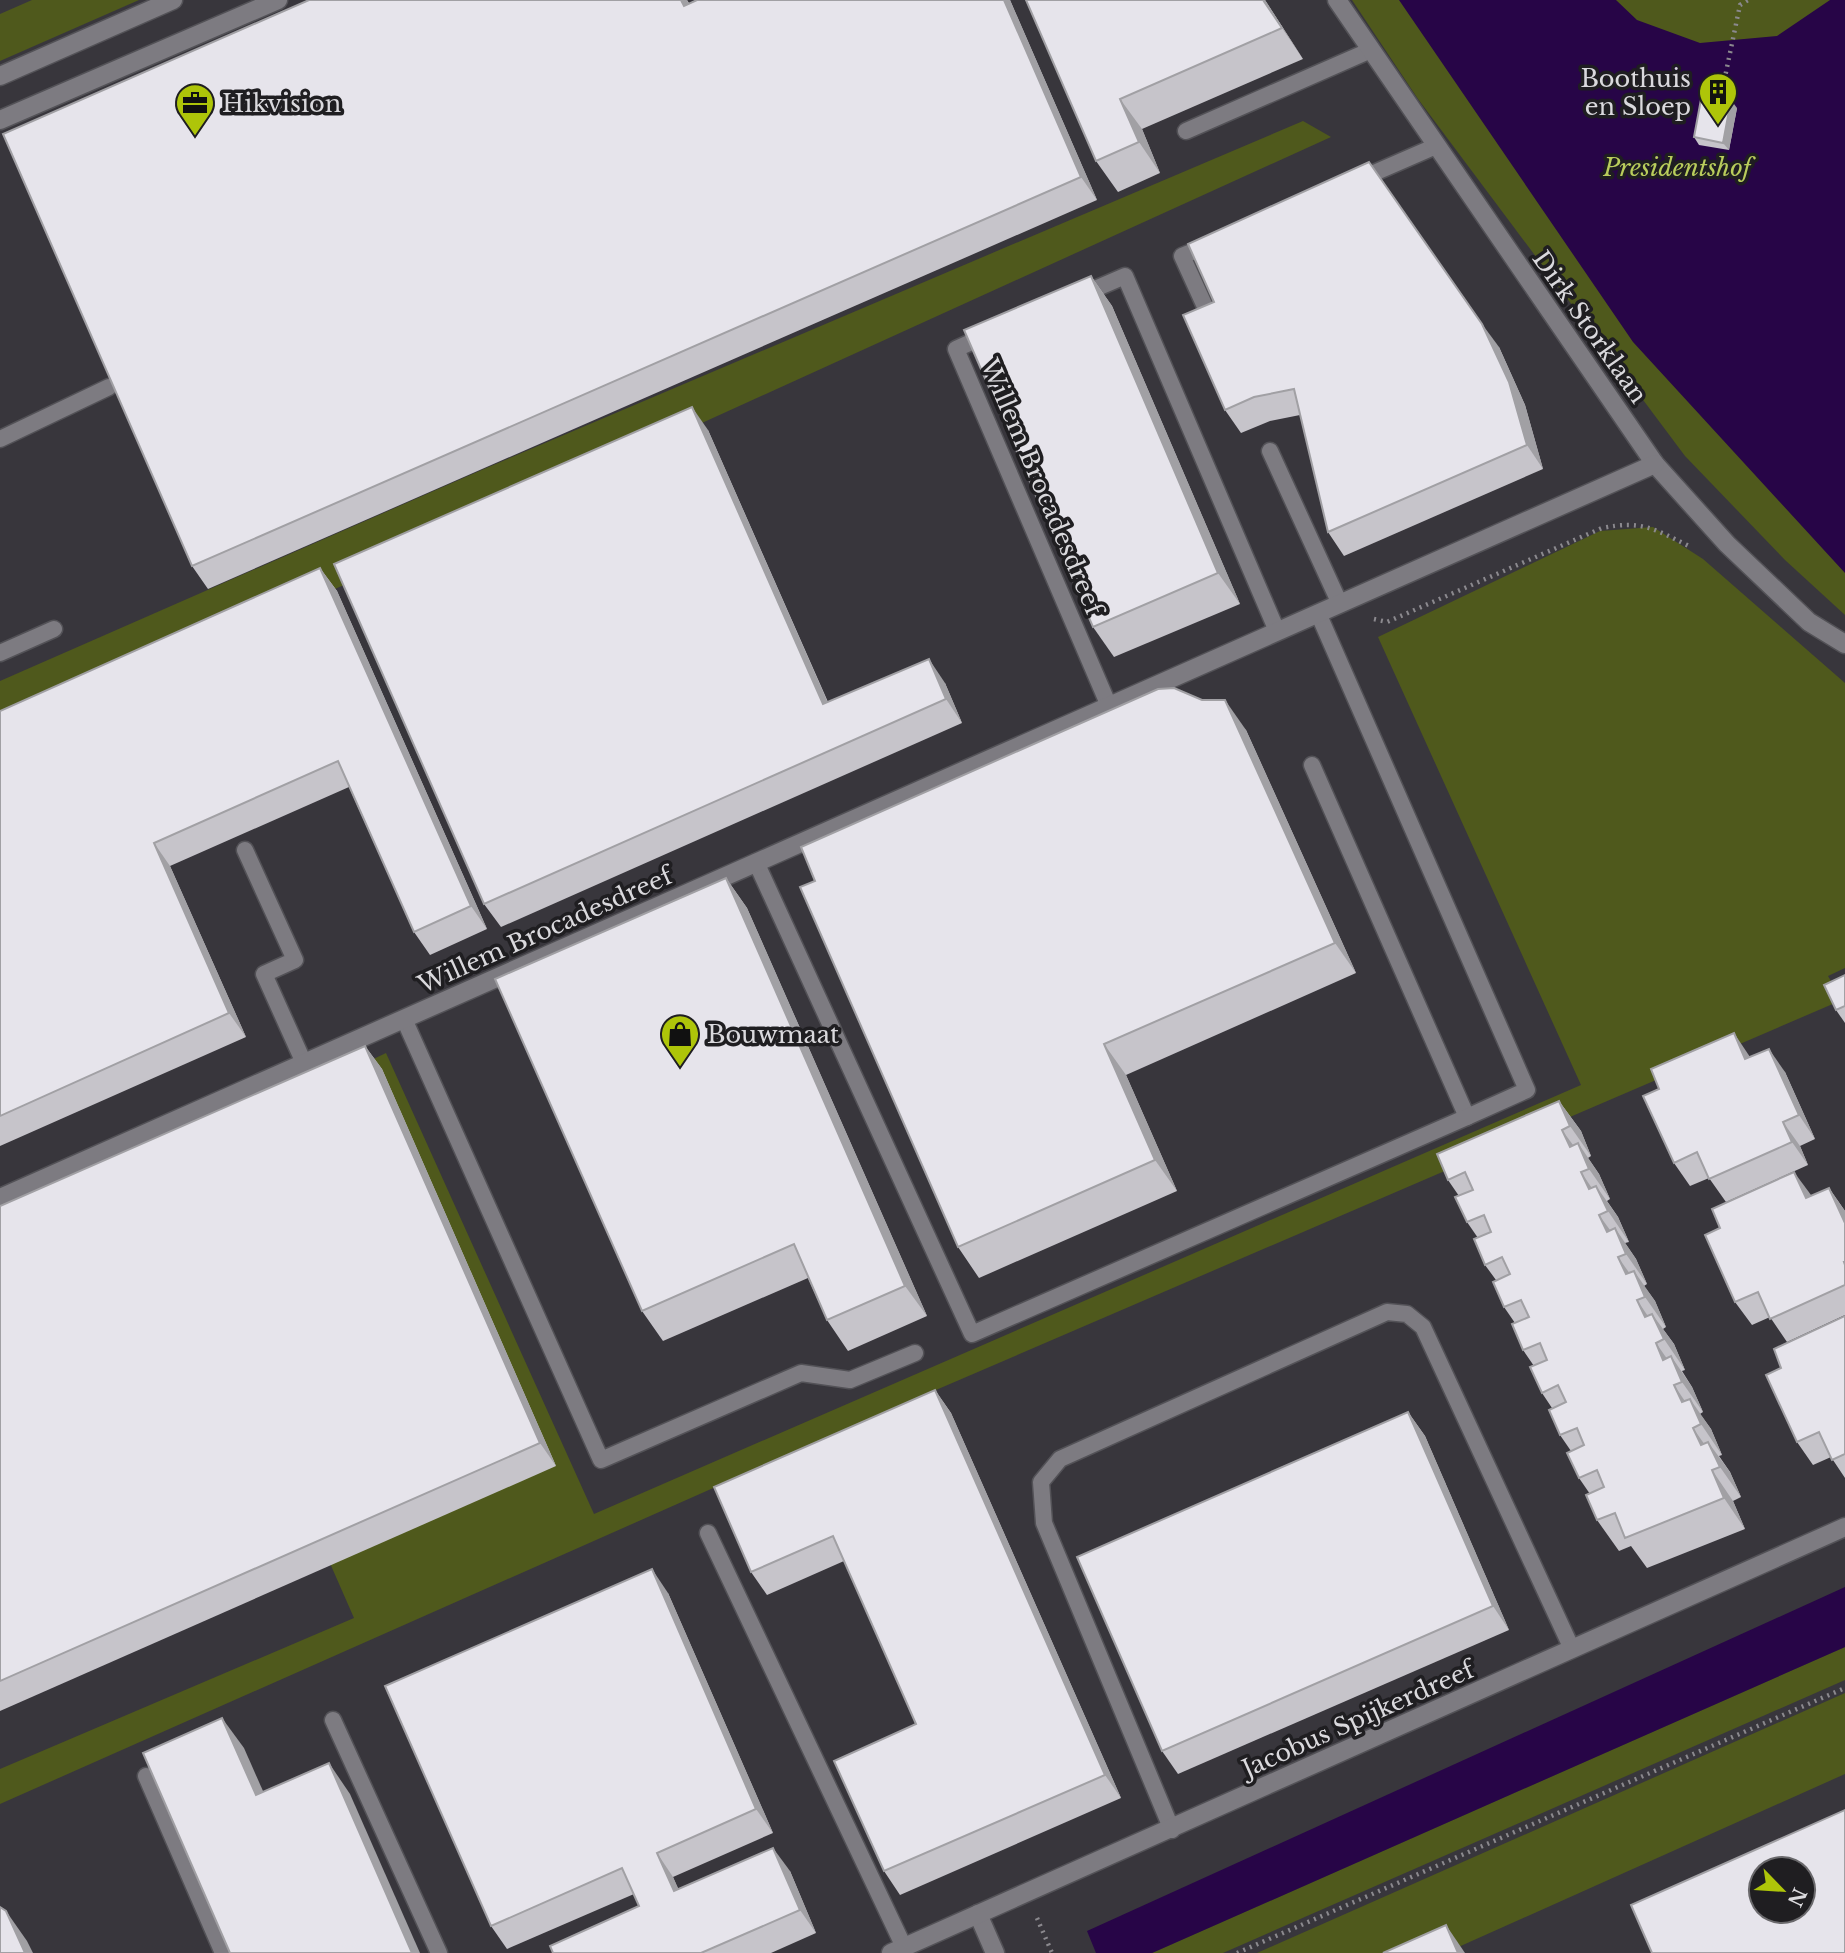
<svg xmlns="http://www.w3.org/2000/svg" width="1845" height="1953" font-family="'Libre Baskerville',serif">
<rect width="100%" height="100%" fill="#38363c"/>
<g fill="#4f591c">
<polygon points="32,0 139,0 0,61 0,14"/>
<polygon points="1352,0 1845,0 1845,615 1785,560 1685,456 1418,99"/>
<polygon points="1303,121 1331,137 361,578 0,729 0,681 484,469"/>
<polygon points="1653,527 1703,559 1845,683 1845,968 1828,976 1842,1000 894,1408 0,1804 0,1769 354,1618 155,1164 386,1053 594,1514 1581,1085 1378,637 1600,531"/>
<polygon points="1845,1647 1845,1680 1223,1953 1152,1953"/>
<polygon points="1845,1693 1845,1774 1445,1953 1257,1953"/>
</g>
<g fill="#270547">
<polygon points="1399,0 1616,0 1637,20 1700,43 1777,36 1830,0 1845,0 1845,573 1633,342"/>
<polygon points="1845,1587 1845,1647 1152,1953 1096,1953 1087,1931"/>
</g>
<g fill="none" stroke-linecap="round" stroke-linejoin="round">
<defs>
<g id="service">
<polyline points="1186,131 1371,50"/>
<polyline points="1358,180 1436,146"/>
<polyline points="1209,245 1182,256 1212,322"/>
<polyline points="1081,295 1125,276 1277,631"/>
<polyline points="989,334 956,349 1109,706"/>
<polyline points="0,439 109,387"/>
<polyline points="1270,451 1340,604"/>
<polyline points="0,653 54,629"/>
<polyline points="1312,765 1467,1117"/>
<polyline points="245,850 295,960 264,974 304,1063"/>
<polyline points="756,862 972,1334 1467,1117 1527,1090 1318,613"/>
<polyline points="404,1019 601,1460 801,1373 850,1380 915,1353"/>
<polyline points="708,1533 904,1947"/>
<polyline points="333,1720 439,1953"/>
<polyline points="146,1776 223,1953"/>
<polyline points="1172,1830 1044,1523 1041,1482 1060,1459 1387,1312 1407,1314 1423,1327 1572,1649"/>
</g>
<g id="minor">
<polyline points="1337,0 1655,464 1727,544 1809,622 1845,644"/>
<polyline points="0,120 278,0"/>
<polyline points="0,1198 1655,464"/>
<polyline points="978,1914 995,1953"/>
<polyline points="891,1953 1845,1527"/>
</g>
<polyline id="tertiary" points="0,76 173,0"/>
</defs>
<use href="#service" stroke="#535257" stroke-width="19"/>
<use href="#minor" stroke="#535257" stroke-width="21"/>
<use href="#tertiary" stroke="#535257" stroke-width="21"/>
<g stroke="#8b898e" stroke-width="4.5" stroke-dasharray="2 5" stroke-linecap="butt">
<polyline points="1720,101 1740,5 1748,0"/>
<path d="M1374 619 1387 622 1602 528C1642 520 1654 529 1689 546"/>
<polyline points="1037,1918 1052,1953"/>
<polyline points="1237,1953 1845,1688"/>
</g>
<use href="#service" stroke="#7d7b81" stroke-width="16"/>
<use href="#minor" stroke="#7d7b81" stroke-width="18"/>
<use href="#tertiary" stroke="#7d7b81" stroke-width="18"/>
</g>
<g fill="#c6c4ca">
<polygon points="309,0 687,0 689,3 1010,0 1097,200 208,589 192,566"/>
<polygon points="1026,0 1265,0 1303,59 1142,129 1160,173 1118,192 1096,161"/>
<polygon points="1737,108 1729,150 1699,145 1694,137"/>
<polygon points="1091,276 1112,306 1240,604 1114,657 1093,627"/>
<polygon points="1183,315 1499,347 1525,405 1543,469 1344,556 1328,532 1300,415 1270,421 1241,433 1225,410"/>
<polygon points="708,430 828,702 945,683 962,723 501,927 484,904"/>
<polygon points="320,568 337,591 487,929 430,955 414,932 349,787 170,866 246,1037 0,1146 0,711"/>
<polygon points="1202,700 1246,730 1356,973 1126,1075 1177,1191 979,1278 958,1247 815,881"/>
<polygon points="726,878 747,908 927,1316 848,1351 827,1320 808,1278 663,1341 642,1311"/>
<polygon points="1845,975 1845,1023 1836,1010"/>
<polygon points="365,1046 382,1069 556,1466 0,1711 0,1206"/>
<polygon points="1750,1057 1785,1072 1815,1139 1800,1146 1808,1165 1726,1202 1709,1178 1690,1186 1674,1163"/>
<polygon points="1559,1101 1581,1131 1591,1156 1588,1158 1599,1174 1610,1199 1607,1201 1618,1217 1629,1242 1625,1243 1636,1259 1647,1284 1644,1286 1655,1301 1666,1327 1663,1329 1674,1344 1685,1370 1682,1371 1692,1387 1703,1412 1700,1414 1711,1429 1722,1455 1719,1456 1730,1472 1741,1497 1733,1501 1745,1529 1647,1568 1631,1546 1619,1551 1597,1520 1590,1494 1579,1478 1571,1451 1560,1435 1552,1408 1542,1393 1534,1366 1523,1350 1515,1323 1504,1307 1496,1280 1485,1265 1478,1238 1467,1222 1459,1196 1448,1180"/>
<polygon points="1829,1188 1845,1211 1845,1315 1787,1342 1770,1317 1752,1325 1735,1302 1811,1196"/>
<polygon points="1845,1316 1845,1478 1831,1457 1813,1465 1797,1442 1781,1368"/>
<polygon points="935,1390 951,1413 1121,1798 900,1895 884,1871 916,1724 844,1561 767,1595 751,1572"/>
<polygon points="1408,1412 1425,1436 1509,1630 1178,1774 1162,1751"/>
<polygon points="668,1593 773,1833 673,1877 678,1889 790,1871 816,1933 771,1953 553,1953 639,1906 634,1894 507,1949 491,1926"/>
</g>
<g fill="#a1a0a4">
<polygon points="681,0 687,0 700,29 684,6"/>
<polygon points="1004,0 1010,0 1097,200 1081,177"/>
<polygon points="1263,0 1265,0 1303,59 1282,28"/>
<polygon points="1120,99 1142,129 1160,173 1139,142"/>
<polygon points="1731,100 1737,108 1729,150 1723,143"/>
<polygon points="1091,276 1112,306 1240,604 1218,573"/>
<polygon points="1482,324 1499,347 1525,405 1543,469 1527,445"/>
<polygon points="692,407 708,430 839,728 823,704"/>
<polygon points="320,568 337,591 487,929 471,906"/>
<polygon points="929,659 945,683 962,723 946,699"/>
<polygon points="1225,700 1246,730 1356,973 1335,943"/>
<polygon points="154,843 170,866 246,1037 229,1013"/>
<polygon points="726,878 747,908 927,1316 905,1286"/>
<polygon points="1734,1033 1750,1057 1745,1059"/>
<polygon points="1104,1044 1126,1075 1177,1191 1155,1160"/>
<polygon points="365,1046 382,1069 556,1466 540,1443"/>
<polygon points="1769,1049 1785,1072 1815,1139 1799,1115"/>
<polygon points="1559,1101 1581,1131 1591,1156 1570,1126"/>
<polygon points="1783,1122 1800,1146 1808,1165 1792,1142"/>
<polygon points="1562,1130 1584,1160 1570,1147"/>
<polygon points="1578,1143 1599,1174 1610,1199 1589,1169"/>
<polygon points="1581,1172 1602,1203 1589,1189"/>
<polygon points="1794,1172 1811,1195 1823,1222 1806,1198"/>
<polygon points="1596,1186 1618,1217 1629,1242 1608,1211"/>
<polygon points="1829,1188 1845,1211 1845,1223"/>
<polygon points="1599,1215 1621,1245 1607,1232"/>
<polygon points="1615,1228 1636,1259 1647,1284 1626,1254"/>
<polygon points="1618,1257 1640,1288 1626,1274"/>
<polygon points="1634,1271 1655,1301 1666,1327 1645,1297"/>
<polygon points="1637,1300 1658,1331 1645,1317"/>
<polygon points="1652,1314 1674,1344 1685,1370 1664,1339"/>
<polygon points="1656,1343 1677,1373 1663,1360"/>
<polygon points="1671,1356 1692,1387 1703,1412 1682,1382"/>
<polygon points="1674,1385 1695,1416 1682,1402"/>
<polygon points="935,1390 951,1413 1121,1798 1105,1775"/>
<polygon points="1690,1399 1711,1429 1722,1455 1701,1424"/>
<polygon points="1408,1412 1425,1436 1509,1630 1493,1606"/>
<polygon points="1693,1428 1714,1458 1701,1445"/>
<polygon points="1708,1442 1730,1472 1741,1497 1720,1467"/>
<polygon points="1712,1470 1733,1501 1745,1529 1724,1498"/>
<polygon points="652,1569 668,1593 773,1833 756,1809"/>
<polygon points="222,1718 244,1748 278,1825 256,1795"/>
<polygon points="329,1763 350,1794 420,1953 412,1953"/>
<polygon points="773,1848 790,1871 816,1933 800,1910"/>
<polygon points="657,1853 673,1877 690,1914 674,1891"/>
<polygon points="6,1911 27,1941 33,1953 25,1953"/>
<polygon points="1446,1925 1465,1953 1458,1953"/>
</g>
<g fill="#e6e4eb" stroke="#a1a0a4" stroke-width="2" fill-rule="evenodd">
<polygon points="309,0 681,0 684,6 697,0 1004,0 1081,177 192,566 3,134"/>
<polygon points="1026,0 1263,0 1282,28 1120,99 1139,142 1096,161"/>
<polygon points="1702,94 1731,100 1723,143 1694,137"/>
<polygon points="1369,162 1482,324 1509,382 1527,445 1328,532 1294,389 1254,397 1225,410 1183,315 1214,302 1188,244"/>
<polygon points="1091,276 1218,573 1093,627 964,330"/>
<polygon points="692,407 823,704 929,659 946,699 484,904 334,564"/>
<polygon points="320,568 471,906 414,932 338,761 154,843 229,1013 0,1116 0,711"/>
<polygon points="1174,688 1202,700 1225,700 1335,943 1104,1044 1155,1160 958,1247 800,887 815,881 801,847 1158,689"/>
<polygon points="726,878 905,1286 827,1320 794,1244 642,1311 495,979"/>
<polygon points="1845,975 1845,1006 1836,1010 1824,985"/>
<polygon points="1734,1033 1745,1059 1769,1049 1799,1115 1783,1122 1792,1142 1709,1179 1697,1152 1674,1163 1643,1096 1659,1089 1651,1069"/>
<polygon points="365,1046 540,1443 0,1681 0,1206"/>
<polygon points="1559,1101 1570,1126 1562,1130 1570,1147 1578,1143 1589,1169 1581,1172 1589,1189 1596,1186 1608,1211 1599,1215 1607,1232 1615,1228 1626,1254 1618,1257 1626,1274 1634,1271 1645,1297 1637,1300 1645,1317 1652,1314 1664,1339 1656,1343 1663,1360 1671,1356 1682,1382 1674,1385 1682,1402 1690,1399 1701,1424 1693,1428 1701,1445 1708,1442 1720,1467 1712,1470 1724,1498 1625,1538 1615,1513 1597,1520 1586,1495 1604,1487 1597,1470 1579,1478 1567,1453 1584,1445 1577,1428 1560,1435 1549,1410 1566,1402 1558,1385 1542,1393 1530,1367 1547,1360 1540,1343 1523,1350 1512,1324 1529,1317 1521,1300 1504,1307 1493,1282 1510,1274 1502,1257 1485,1265 1474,1239 1491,1232 1484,1215 1467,1222 1455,1197 1473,1190 1465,1172 1448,1180 1437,1154"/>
<polygon points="1794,1172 1806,1198 1829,1188 1845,1223 1845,1262 1844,1262 1845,1265 1845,1285 1770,1319 1758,1292 1735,1302 1705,1235 1720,1228 1712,1209"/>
<polygon points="1845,1316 1845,1454 1832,1460 1819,1432 1797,1442 1766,1375 1781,1368 1774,1349"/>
<polygon points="935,1390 1105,1775 884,1871 834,1761 916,1724 833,1536 751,1572 714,1487"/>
<polygon points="1408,1412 1493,1606 1162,1751 1077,1557"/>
<polygon points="652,1569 756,1809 657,1853 674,1891 773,1848 800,1910 701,1953 553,1953 550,1946 639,1906 622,1868 491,1926 385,1686"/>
<polygon points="222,1718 256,1795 329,1763 412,1953 230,1953 143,1753"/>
<path d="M1845 1810V1953H1652L1631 1905ZM1761 1869H1803V1911H1761Z"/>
<polygon points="0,1907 6,1911 25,1953 0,1953"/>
<polygon points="1446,1925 1458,1953 1383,1953"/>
</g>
<defs>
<symbol id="building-pin" viewBox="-11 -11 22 30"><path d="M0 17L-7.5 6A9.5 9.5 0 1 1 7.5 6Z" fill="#aec509" stroke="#1f1e21"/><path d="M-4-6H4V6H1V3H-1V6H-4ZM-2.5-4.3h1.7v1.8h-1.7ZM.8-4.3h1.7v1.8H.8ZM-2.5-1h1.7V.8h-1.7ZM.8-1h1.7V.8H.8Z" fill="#111"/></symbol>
<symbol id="office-pin" viewBox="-11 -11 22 30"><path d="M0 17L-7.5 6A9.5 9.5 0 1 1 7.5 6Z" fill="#aec509" stroke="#1f1e21"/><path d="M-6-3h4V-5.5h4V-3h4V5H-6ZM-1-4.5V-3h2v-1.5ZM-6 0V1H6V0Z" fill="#111"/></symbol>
<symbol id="shop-pin" viewBox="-11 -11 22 30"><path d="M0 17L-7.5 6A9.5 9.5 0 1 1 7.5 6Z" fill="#aec509" stroke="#1f1e21"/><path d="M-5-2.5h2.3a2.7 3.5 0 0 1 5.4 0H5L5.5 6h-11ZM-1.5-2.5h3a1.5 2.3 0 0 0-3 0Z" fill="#111"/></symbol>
</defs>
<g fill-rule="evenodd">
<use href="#building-pin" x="1696" y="70" width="44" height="60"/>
<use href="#office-pin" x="173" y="81" width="44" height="60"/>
<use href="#shop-pin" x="658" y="1012" width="44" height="60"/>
</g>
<g text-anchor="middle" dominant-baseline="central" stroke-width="7" stroke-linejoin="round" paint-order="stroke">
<g font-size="24" fill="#dad9dd" stroke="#1f1e21" text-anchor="start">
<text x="1691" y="78" text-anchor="end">Boothuis<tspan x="1691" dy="28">en Sloep</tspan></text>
<text x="222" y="103">Hikvision</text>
<text x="707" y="1034">Bouwmaat</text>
</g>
<g font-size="24" font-style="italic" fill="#b9cd5c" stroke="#1f1e21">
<text x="1677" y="167">Presidentshof</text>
</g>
<g font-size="24" fill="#dad9dd" stroke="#1f1e21">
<text transform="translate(1590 327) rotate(55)">Dirk Storklaan</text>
<text transform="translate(1042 487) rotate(67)">Willem Brocadesdreef</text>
<text transform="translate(545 930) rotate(-24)">Willem Brocadesdreef</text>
<text transform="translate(1358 1719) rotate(-24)">Jacobus Spijkerdreef</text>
</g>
</g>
<g transform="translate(1782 1890) rotate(115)"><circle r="33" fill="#1f1e21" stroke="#6a696c" stroke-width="2"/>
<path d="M0-5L12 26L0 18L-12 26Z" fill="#aec509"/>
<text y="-10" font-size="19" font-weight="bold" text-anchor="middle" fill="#dad9dd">N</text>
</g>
</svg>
